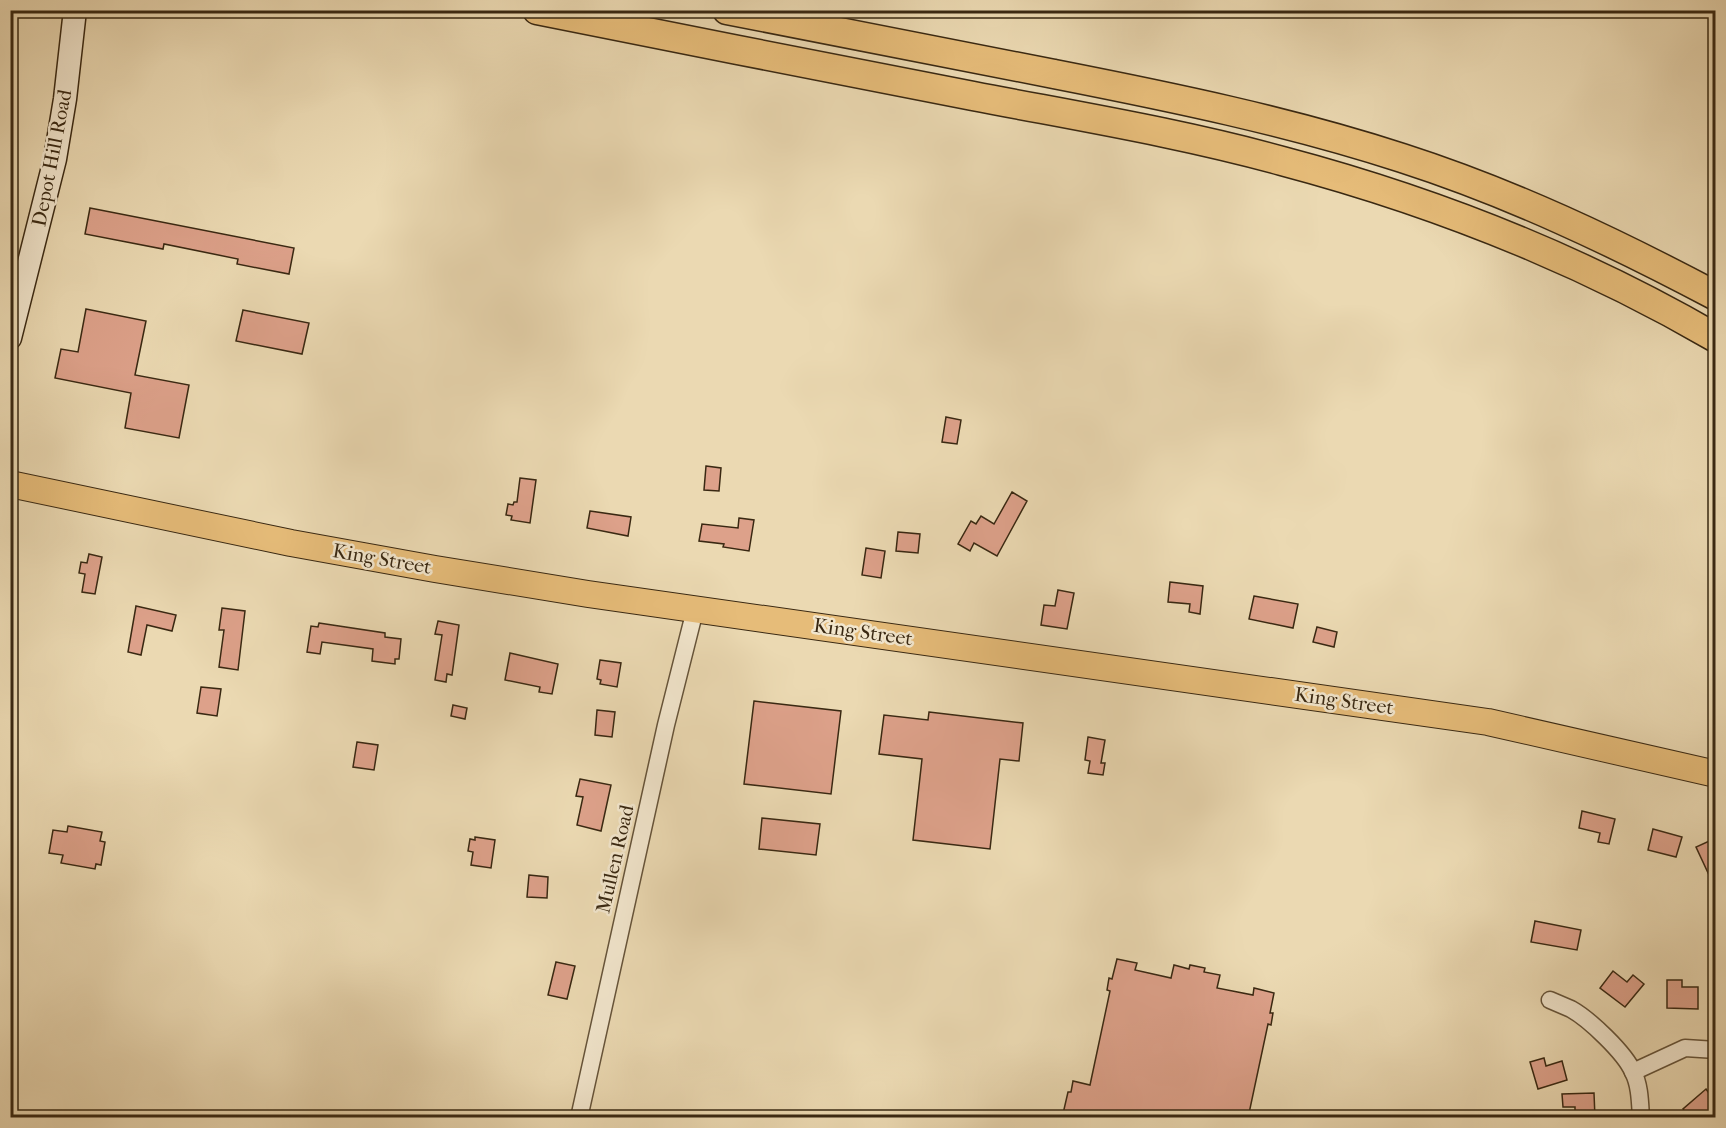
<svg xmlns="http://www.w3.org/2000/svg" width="1726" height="1128" font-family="'IM FELL French Canon',serif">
<rect width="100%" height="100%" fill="#ebd9b2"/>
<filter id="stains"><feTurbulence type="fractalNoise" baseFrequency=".00333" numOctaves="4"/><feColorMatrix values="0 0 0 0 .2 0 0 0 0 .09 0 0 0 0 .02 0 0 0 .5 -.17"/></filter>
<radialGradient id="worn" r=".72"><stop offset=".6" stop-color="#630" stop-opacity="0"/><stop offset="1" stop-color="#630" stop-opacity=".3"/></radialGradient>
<g fill="#dda18a" stroke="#392812" stroke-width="1.5">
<polygon points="90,208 294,248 289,274 237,264 238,259 164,244 163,249 85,234"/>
<polygon points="86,309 146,321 135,375 189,385 179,438 125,428 131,393 55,378 61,349 78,352"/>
<polygon points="243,310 309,323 302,354 236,341"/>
<polygon points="946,417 961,420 957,444 942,442"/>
<polygon points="706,466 721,468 719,491 704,490"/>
<polygon points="520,478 536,480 530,523 511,520 512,516 506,515 508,504 513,505 514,502 517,502"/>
<polygon points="1012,492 1027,501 997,556 974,543 970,551 958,544 971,521 976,524 981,516 994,524"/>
<polygon points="590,511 631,517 628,536 587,528"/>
<polygon points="739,518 754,520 749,551 723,547 724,544 699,541 702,524 738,528"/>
<polygon points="898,532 920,534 918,553 896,551"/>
<polygon points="866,548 885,551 881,578 862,575"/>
<polygon points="89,554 102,557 95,594 82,592 85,574 79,573 81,562 87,563"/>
<polygon points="1170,582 1203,586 1200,614 1189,612 1190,604 1168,602"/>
<polygon points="1058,590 1074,593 1067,629 1041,625 1044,605 1055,606"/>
<polygon points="1254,596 1298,604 1293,628 1249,619"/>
<polygon points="136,606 176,615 172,631 147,625 141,655 128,652"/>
<polygon points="222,608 245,611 238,670 219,667 224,630 219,630"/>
<polygon points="438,621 459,625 452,675 447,674 446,682 435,680 442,635 435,634"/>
<polygon points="319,623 385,633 385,637 401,639 399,659 395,659 395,664 372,661 373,649 322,642 320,654 307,652 311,626 318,627"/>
<polygon points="1317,627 1337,632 1334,647 1313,642"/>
<polygon points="510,653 558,664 552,694 539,692 540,687 505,680"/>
<polygon points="600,660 621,663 617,687 600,684 601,680 597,679"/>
<polygon points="201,687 221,689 217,716 197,713"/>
<polygon points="754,701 841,711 831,794 744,784"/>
<polygon points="453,705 467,708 465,719 451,716"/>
<polygon points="597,710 615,712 612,737 595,735"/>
<polygon points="929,712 1023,723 1019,761 1000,759 990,849 913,840 922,759 879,754 884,715 928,720"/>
<polygon points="1088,737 1105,740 1101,763 1105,763 1103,775 1088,773 1090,761 1085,760"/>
<polygon points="357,742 378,745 374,770 353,767"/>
<polygon points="580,779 611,785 601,831 577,825 583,797 576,796"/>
<polygon points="1582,811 1615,819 1609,844 1598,842 1600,833 1579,828"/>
<polygon points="762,818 820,824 816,855 759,849"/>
<polygon points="68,826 102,832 100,841 105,842 101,865 96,864 95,869 61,863 63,855 49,853 53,830 67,832"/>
<polygon points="1653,829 1682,837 1676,857 1648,850"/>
<polygon points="475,837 495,840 491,868 471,865 473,852 468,851 470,839 475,840"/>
<polygon points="1716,838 1716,890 1696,847"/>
<polygon points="529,875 548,877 547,898 527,897"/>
<polygon points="1535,921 1581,930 1577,950 1531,942"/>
<polygon points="1117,959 1137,963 1135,970 1171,978 1174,965 1189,969 1190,965 1205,968 1204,972 1220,975 1217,988 1253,995 1254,988 1274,993 1270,1013 1273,1013 1271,1025 1268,1024 1248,1118 1062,1118 1068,1092 1071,1092 1073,1081 1090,1085 1110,991 1107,990 1109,978 1112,979"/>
<polygon points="556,962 575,966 567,999 548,995"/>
<polygon points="1613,971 1627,982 1633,975 1644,984 1625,1007 1600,988"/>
<polygon points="1667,980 1682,980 1682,987 1698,987 1698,1009 1667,1008"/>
<polygon points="1544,1058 1546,1066 1562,1061 1567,1080 1538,1089 1530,1062"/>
<polygon points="1706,1089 1716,1103 1716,1118 1689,1118 1683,1109"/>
<polygon points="1594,1093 1595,1118 1575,1118 1575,1107 1563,1107 1562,1094"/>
</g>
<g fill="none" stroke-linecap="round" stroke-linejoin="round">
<defs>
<g id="street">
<path d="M1550 1000C1557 1003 1564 1006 1571 1009 1589 1019 1625 1053 1633 1072 1640 1085 1640 1103 1641 1118"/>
<polyline points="1633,1072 1685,1048 1716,1050"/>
<polyline points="579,1118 666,725 695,610"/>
</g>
<polyline id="secondary" points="10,338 55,159 65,99 75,10"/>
<polyline id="primary" points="10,484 291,543 435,569 588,594 1488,722 1716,774"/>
<g id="highway">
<path d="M537 10C682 39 828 68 973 96 1076 116 1181 133 1282 161 1433 201 1580 259 1716 338"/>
<path d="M727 10C836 32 945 53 1054 74 1171 97 1288 121 1402 158 1511 193 1614 242 1716 296"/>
</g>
</defs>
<use href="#street" stroke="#66543a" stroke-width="19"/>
<use href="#secondary" stroke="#392812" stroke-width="25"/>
<use href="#primary" stroke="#392812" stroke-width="28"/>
<use href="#highway" stroke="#392812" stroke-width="31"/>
<use href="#street" stroke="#f2e6cd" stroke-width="16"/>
<use href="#secondary" stroke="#f2e6cd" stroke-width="22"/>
<use href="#primary" stroke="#e6bc79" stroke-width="26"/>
<use href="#highway" stroke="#e6bc79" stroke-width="28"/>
</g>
<g text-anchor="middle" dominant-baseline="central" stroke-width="5" stroke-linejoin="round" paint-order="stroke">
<g font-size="20" fill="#392812" stroke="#f2e6cd">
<text transform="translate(52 158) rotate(-79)">Depot Hill Road</text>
<text transform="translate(382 559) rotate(10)">King Street</text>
<text transform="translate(863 632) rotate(8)">King Street</text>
<text transform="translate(1344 701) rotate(8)">King Street</text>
<text transform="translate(615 859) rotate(-77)">Mullen Road</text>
</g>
</g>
<rect width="1726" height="1128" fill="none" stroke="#ebd9b2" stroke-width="36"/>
<rect x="12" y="12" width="1702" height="1104" fill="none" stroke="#392812" stroke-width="3"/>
<rect x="18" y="18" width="1690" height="1092" fill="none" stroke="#392812" stroke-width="1.5"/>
<rect width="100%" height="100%" filter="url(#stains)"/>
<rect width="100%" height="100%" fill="url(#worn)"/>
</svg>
